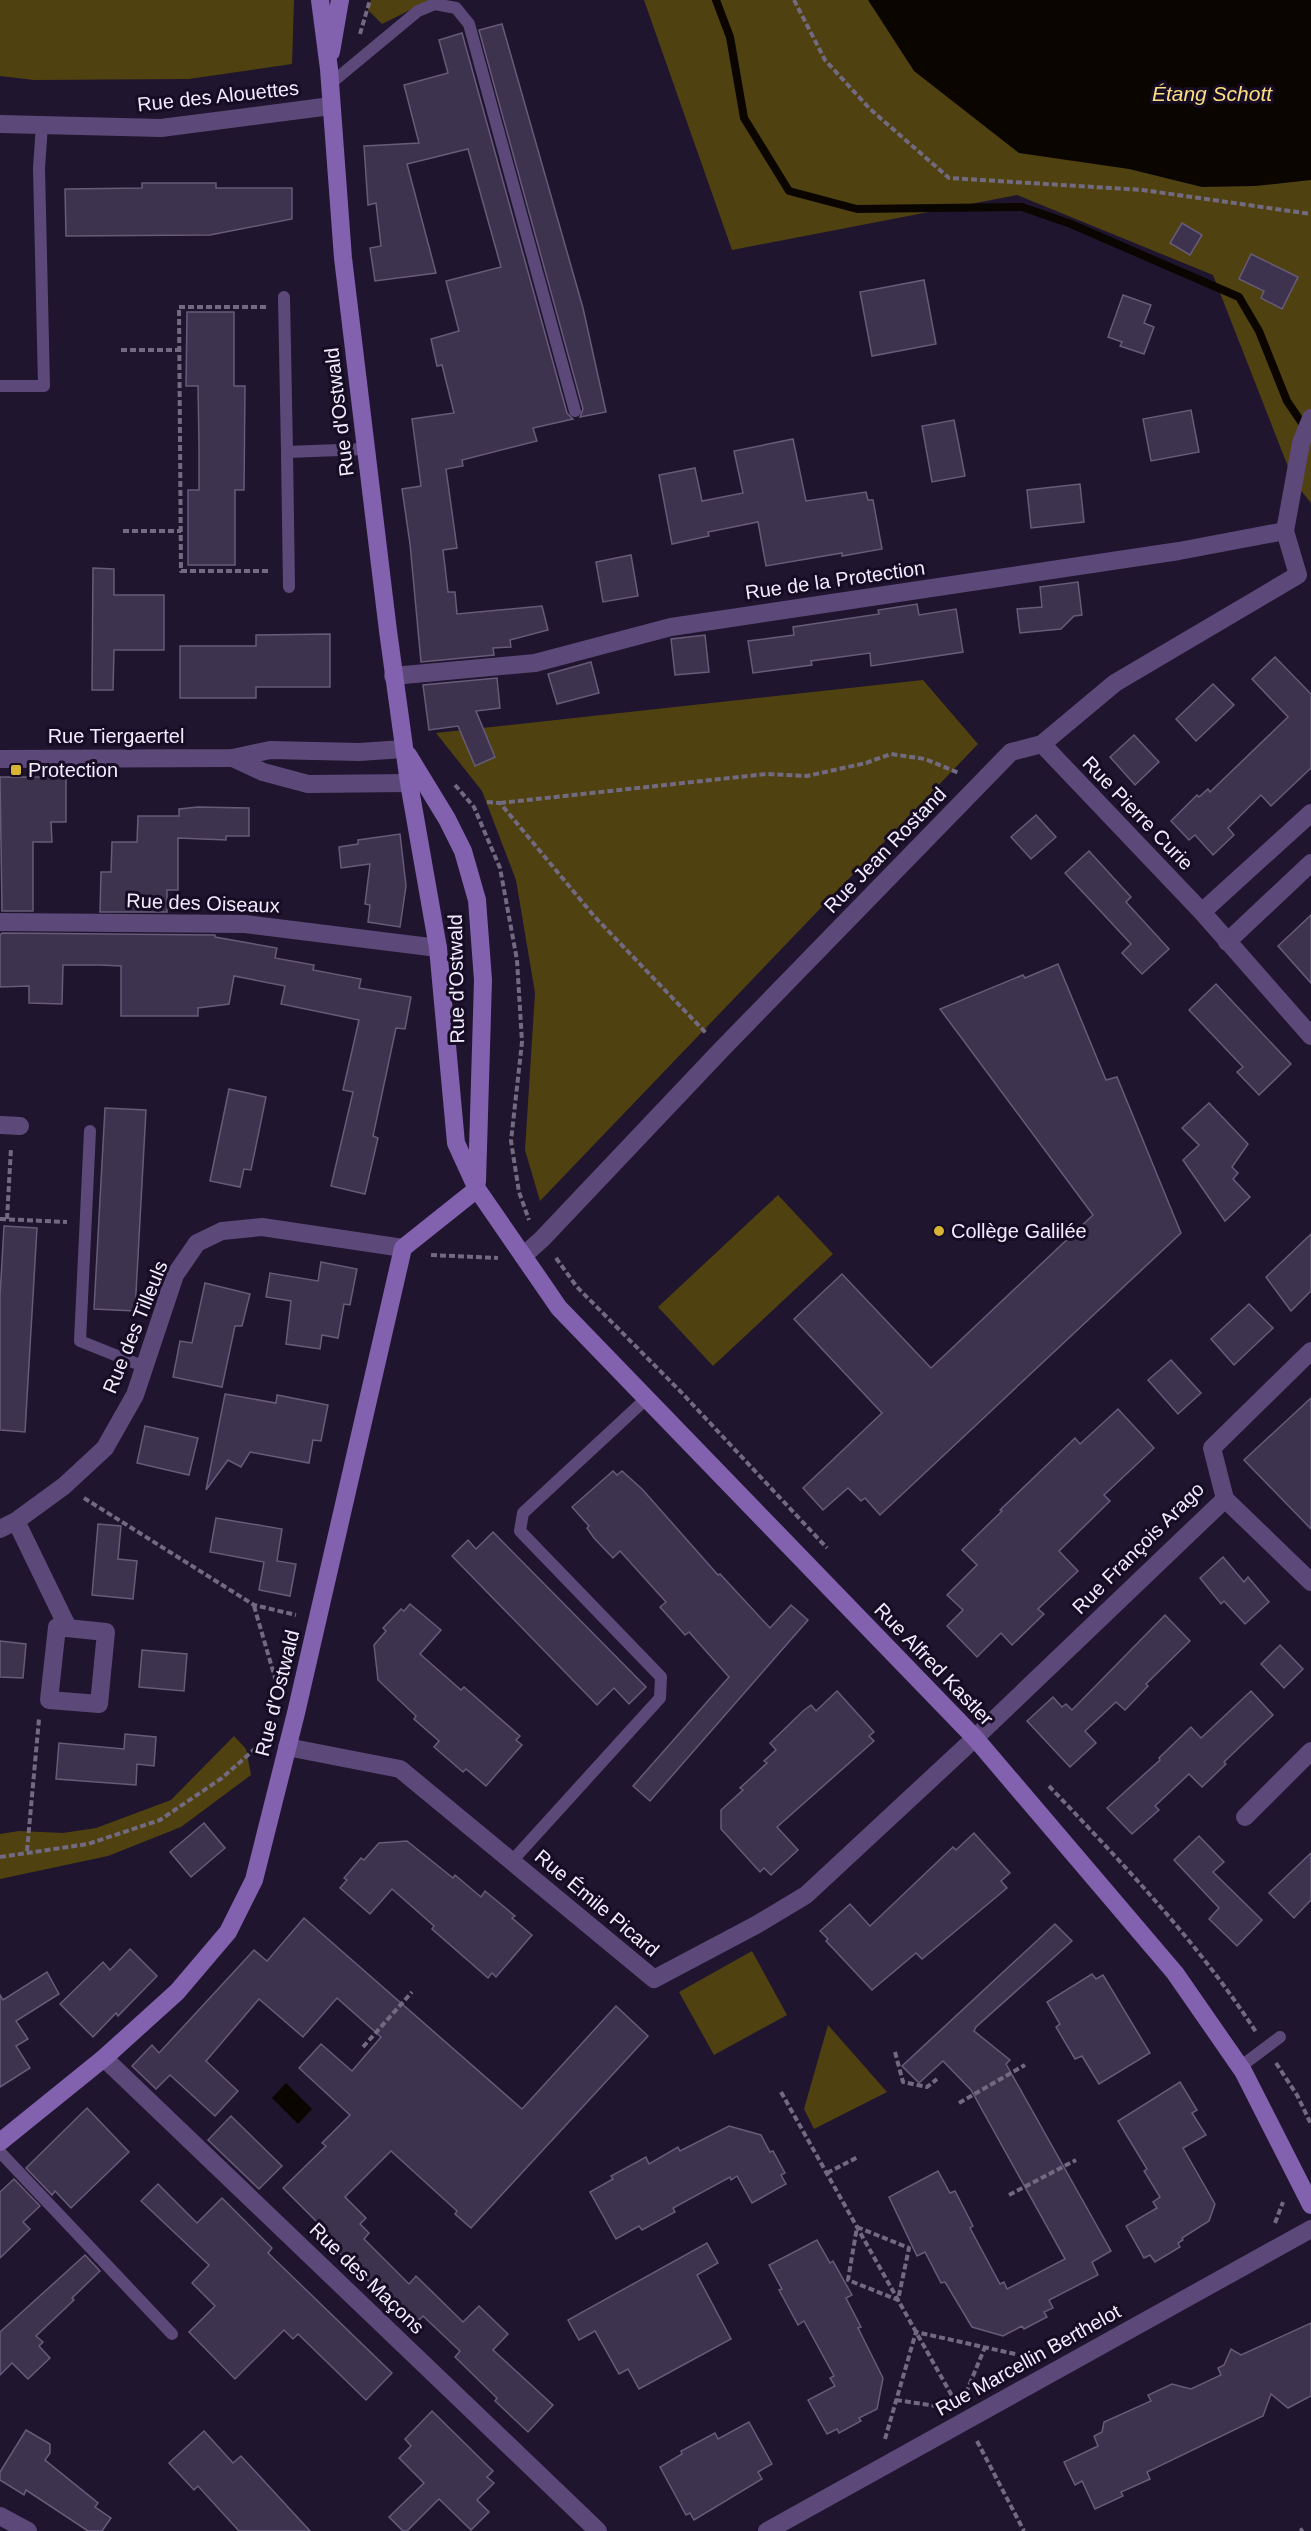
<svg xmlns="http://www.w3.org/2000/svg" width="1311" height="2531" font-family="Helvetica,sans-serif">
<rect width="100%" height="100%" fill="#1f152e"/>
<g fill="#4f4210">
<polygon points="0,0 294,0 292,64 189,79 34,80 0,76"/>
<polygon points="371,0 430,0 382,24 368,10"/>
<polygon points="644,0 1311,0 1311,503 1294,482 1213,275 1017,195 732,250"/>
<polygon points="923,680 978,744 540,1201 525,1150 535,993 516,880 482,791 436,733"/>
<polygon points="778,1195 833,1254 713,1366 658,1307"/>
<polygon points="234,1736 246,1749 251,1775 181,1827 108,1856 0,1879 0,1834 19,1831 63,1833 96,1828 171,1800"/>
<polygon points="752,1951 787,2015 714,2055 679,1992"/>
<polygon points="828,2025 887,2092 814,2129 804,2109"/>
</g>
<g fill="#0b0500">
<polygon points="868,0 1311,0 1311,180 1255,186 1202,187 1129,169 1019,153 914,71"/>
<polygon points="286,2083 312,2109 298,2124 272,2098"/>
</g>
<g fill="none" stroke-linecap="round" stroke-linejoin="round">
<polyline stroke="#0b0500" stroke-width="8" points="716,0 730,37 744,118 789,191 857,209 1022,207 1071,224 1239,297 1259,331 1287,401 1306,429"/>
</g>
<g fill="#3e334f" stroke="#665b79" stroke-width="1.5">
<polygon points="502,24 583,308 606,412 580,417 583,409 479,30"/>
<polygon points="462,33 567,413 573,419 533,428 537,441 462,460 463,466 446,469 457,548 443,550 448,592 455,592 457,614 542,606 548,630 510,640 511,647 493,648 494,655 421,662 410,544 402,489 421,486 412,419 454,413 442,365 437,366 431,339 459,331 446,281 501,267 468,149 407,164 436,273 375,281 370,248 381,246 376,203 368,205 364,146 419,143 404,85 448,73 439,40"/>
<polygon points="142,183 216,183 216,188 292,188 292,219 210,235 66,236 65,189 142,188"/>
<polygon points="1182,223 1202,235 1190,255 1170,243"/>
<polygon points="1251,254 1298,277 1282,309 1261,298 1264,291 1239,279"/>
<polygon points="924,280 936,344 872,356 860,292"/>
<polygon points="1123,295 1151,305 1144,323 1154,327 1144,354 1120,346 1122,342 1108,337"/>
<polygon points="187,312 234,312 234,386 245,386 244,490 235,490 235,565 188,565 188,490 199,490 199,444 198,386 186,386"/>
<polygon points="1191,410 1199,452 1151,461 1143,419"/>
<polygon points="954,420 965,476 932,482 922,426"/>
<polygon points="793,439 806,501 866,492 868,500 873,500 882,549 842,556 842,553 766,566 758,522 708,532 709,536 672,544 659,475 695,468 702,501 743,493 734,451"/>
<polygon points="1080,484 1084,522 1031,528 1027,490"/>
<polygon points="631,555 638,596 603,602 596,562"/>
<polygon points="93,568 114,569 114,595 164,595 164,650 114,650 113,690 92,690"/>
<polygon points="1078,582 1082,615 1074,616 1061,629 1020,633 1017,609 1042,607 1040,587"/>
<polygon points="917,604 919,615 956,609 963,652 871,666 870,653 811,661 812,665 753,673 748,641 794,635 793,627 879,614 878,610"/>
<polygon points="330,634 330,687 256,687 256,698 180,698 180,646 256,646 256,635"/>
<polygon points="705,635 709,672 675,675 671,639"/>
<polygon points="1275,657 1311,694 1311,768 1271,806 1261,795 1228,828 1234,835 1213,855 1195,835 1189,840 1171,821 1197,795 1199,797 1208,789 1210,792 1288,717 1252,679"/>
<polygon points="591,662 599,693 557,704 548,674"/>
<polygon points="497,678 500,708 476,711 495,757 475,766 458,726 429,730 423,685"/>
<polygon points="1213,684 1234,705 1196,741 1176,719"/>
<polygon points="1134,735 1159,762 1135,785 1110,757"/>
<polygon points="0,777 66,777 66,822 51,822 52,842 33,842 33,911 2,911"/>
<polygon points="198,807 249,808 249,836 226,836 226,840 178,838 178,890 167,890 167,912 100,912 101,872 111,872 112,842 137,842 138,816 179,816 179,809"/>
<polygon points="1036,815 1056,837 1031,859 1011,837"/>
<polygon points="400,834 406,886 400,927 368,922 370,905 365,904 370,864 341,868 339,847 358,844 358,840"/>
<polygon points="1089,851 1131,897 1126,902 1169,949 1142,974 1122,953 1131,944 1065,873"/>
<polygon points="1311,915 1311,983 1278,946"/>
<polygon points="2,933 215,935 215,937 277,948 275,958 314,965 313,970 361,979 359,988 411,997 405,1029 396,1028 373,1136 378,1138 365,1194 331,1186 353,1092 343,1090 359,1020 281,1004 285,986 234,976 229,1004 198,1008 198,1016 121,1016 121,966 100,965 63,965 62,1004 29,1003 29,986 0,987 0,935"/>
<polygon points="1058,964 1106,1080 1117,1077 1181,1233 880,1515 865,1498 861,1501 848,1488 823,1510 803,1488 882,1413 794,1319 842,1274 931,1368 1093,1215 940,1009 1023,975 1025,978"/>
<polygon points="1216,984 1291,1064 1259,1095 1237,1072 1243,1067 1189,1010"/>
<polygon points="229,1089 266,1097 251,1170 244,1169 240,1187 210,1181"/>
<polygon points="1209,1103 1248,1144 1232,1167 1238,1173 1233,1179 1250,1197 1225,1221 1183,1160 1199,1145 1182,1128"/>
<polygon points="105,1108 146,1110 135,1311 94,1309"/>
<polygon points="4,1226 37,1228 25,1432 0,1430 0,1296"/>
<polygon points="1311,1234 1311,1291 1291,1311 1266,1277"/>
<polygon points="321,1262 357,1269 350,1305 344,1304 338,1338 322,1335 320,1349 286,1344 291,1301 266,1297 270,1273 318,1281"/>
<polygon points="205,1283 250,1294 242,1326 235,1326 222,1387 173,1377 180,1341 192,1343"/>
<polygon points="1249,1304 1273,1328 1234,1365 1211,1339"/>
<polygon points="1171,1360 1201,1393 1178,1414 1148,1380"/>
<polygon points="225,1394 276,1403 277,1395 328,1405 321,1441 313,1440 309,1463 250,1452 241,1467 228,1460 206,1490"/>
<polygon points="1311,1398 1311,1529 1244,1460"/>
<polygon points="1118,1409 1154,1448 1104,1495 1110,1501 1059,1551 1078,1571 1038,1609 1044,1614 1012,1645 1001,1633 977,1657 947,1626 963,1610 947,1595 977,1565 962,1550 1002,1511 1000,1510 1075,1438 1080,1444"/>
<polygon points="145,1426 198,1438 189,1475 137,1463"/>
<polygon points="613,1471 617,1475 622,1471 642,1489 718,1575 720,1574 770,1628 791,1605 808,1620 650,1801 633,1786 729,1677 689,1632 685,1635 660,1607 666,1602 620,1551 613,1558 594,1538 587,1528 589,1526 572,1507"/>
<polygon points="216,1518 282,1529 277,1561 296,1564 290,1596 259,1590 264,1562 210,1552"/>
<polygon points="98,1524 121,1526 118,1559 137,1561 133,1599 92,1595"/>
<polygon points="493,1532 646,1687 629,1704 614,1688 597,1705 452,1556 468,1540 476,1549"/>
<polygon points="1223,1557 1244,1582 1248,1577 1269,1602 1245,1624 1224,1601 1221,1604 1200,1578"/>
<polygon points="410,1604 441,1630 420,1654 461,1690 464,1687 520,1736 516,1740 522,1745 486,1786 466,1769 463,1772 434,1747 439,1741 414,1719 416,1716 378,1680 374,1645 386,1631 383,1628 401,1609 404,1611"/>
<polygon points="1165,1615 1190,1641 1146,1684 1148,1686 1125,1710 1116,1702 1085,1731 1096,1743 1070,1767 1027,1721 1053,1697 1062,1707 1066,1704 1072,1710"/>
<polygon points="0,1641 26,1644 23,1678 0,1677"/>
<polygon points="1280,1645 1303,1669 1284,1688 1261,1664"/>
<polygon points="142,1650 187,1654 184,1691 139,1687"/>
<polygon points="837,1691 874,1732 869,1736 874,1741 777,1827 798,1850 771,1875 764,1868 760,1872 721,1829 721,1810 743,1790 740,1788 767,1763 764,1761 776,1750 770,1743 803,1711 811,1705 816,1711"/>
<polygon points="1251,1691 1273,1715 1224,1762 1226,1764 1202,1787 1189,1774 1155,1806 1159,1810 1132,1834 1107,1808 1160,1760 1159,1758 1191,1727 1201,1738"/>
<polygon points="125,1734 156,1737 154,1766 137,1764 136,1785 56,1779 59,1743 124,1749"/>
<polygon points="204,1823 225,1848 191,1877 170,1852"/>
<polygon points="974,1833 1010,1873 1001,1881 1007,1888 922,1959 916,1953 872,1990 826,1941 828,1939 820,1931 850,1904 870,1926 953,1847 956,1850"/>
<polygon points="1199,1836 1224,1862 1213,1872 1262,1920 1237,1946 1209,1919 1219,1908 1174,1860"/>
<polygon points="407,1841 453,1878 455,1875 481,1897 485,1891 515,1916 512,1918 532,1935 496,1977 492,1973 488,1978 432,1929 434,1926 392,1889 370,1914 340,1888 347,1880 344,1878 361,1858 364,1860 379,1843"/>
<polygon points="1311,1853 1311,1900 1294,1918 1269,1893"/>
<polygon points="304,1918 522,2109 616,2006 648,2036 471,2228 455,2214 457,2211 391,2151 345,2197 366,2218 360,2224 369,2233 364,2239 409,2284 416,2276 463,2322 479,2306 508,2334 493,2350 553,2405 528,2432 495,2401 497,2398 455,2357 460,2351 423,2316 414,2325 321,2235 326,2231 283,2188 326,2146 322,2143 350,2115 299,2068 321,2044 352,2071 381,2037 337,1998 303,2037 259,1999 206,2061 238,2091 215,2116 170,2075 156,2089 132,2066 152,2045 159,2053 254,1950 267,1961"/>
<polygon points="1055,1924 1072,1941 976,2027 974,2031 1010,2060 1006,2064 1111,2251 1092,2262 1098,2275 1049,2300 1053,2308 1044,2312 1047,2317 1024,2329 1022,2326 1003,2336 972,2327 945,2282 941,2283 925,2252 917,2256 889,2197 938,2171 950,2193 955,2191 973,2226 970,2228 1000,2284 1004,2282 1007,2289 1065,2259 971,2090 943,2061 919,2083 902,2066"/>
<polygon points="130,1949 157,1976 118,2016 116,2013 93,2037 60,2004 103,1962 110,1970"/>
<polygon points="47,1972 59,1994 16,2021 28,2039 16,2046 30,2068 0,2087 0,1995 3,2000"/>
<polygon points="1092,1974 1096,1979 1103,1975 1150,2053 1099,2084 1082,2056 1075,2059 1056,2027 1060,2024 1047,2002"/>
<polygon points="1180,2082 1197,2110 1192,2113 1206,2135 1183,2148 1215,2204 1209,2221 1182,2238 1183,2240 1178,2243 1180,2247 1155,2262 1150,2255 1144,2258 1126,2226 1157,2208 1153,2202 1160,2197 1144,2171 1147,2169 1118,2121"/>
<polygon points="87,2108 129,2152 71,2208 55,2191 52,2195 26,2168"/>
<polygon points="231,2116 282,2166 259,2189 208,2140"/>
<polygon points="729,2126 761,2135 770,2152 773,2151 785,2173 781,2175 786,2184 752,2203 737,2176 731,2180 730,2177 673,2208 675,2212 642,2230 639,2226 616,2239 590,2192 613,2179 611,2176 646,2157 649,2164 678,2147 680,2151"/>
<polygon points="14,2179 40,2206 23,2222 30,2229 0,2258 0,2192"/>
<polygon points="158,2184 197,2223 222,2198 272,2248 268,2253 392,2373 366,2400 298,2334 293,2339 284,2330 235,2379 189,2332 215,2306 192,2283 209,2265 141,2201"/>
<polygon points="817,2240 830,2263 833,2261 852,2295 846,2298 861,2327 858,2328 883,2378 877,2409 859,2418 861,2421 839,2433 837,2429 827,2434 808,2400 835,2386 830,2378 834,2376 804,2321 798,2325 779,2290 782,2289 769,2265"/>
<polygon points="707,2243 718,2263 697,2275 731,2339 639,2389 628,2369 619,2374 595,2331 579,2340 568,2320"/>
<polygon points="85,2255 100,2271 72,2298 74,2300 36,2336 43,2342 39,2346 50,2358 28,2379 12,2363 0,2375 0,2332"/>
<polygon points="1311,2323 1311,2396 1288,2408 1271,2394 1263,2416 1147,2472 1150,2479 1121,2492 1123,2496 1095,2509 1082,2481 1075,2485 1064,2462 1098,2446 1094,2436 1102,2432 1104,2422 1151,2401 1148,2395 1172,2384 1191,2389 1221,2375 1218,2368 1224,2365 1231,2349 1241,2355"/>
<polygon points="432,2411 493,2471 487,2477 494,2483 477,2500 489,2512 471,2530 439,2499 407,2531 403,2531 389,2517 424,2483 399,2458 411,2446 405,2439"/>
<polygon points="749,2422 772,2464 758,2472 762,2479 694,2520 690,2513 686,2515 660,2467 682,2454 681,2451 715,2433 718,2439"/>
<polygon points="26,2430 50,2444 50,2453 45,2460 98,2503 95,2507 111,2518 102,2531 88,2531 26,2490 24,2495 0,2480 0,2472"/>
<polygon points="204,2431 233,2463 241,2456 310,2531 239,2531 198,2486 194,2490 169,2463"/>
</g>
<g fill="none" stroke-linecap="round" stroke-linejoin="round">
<g stroke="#726a80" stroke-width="4" stroke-dasharray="6 3" stroke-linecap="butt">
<polyline points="794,0 825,60 870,109 949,178 1143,190 1311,214"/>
<polyline points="360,34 370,0"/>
<polyline points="266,307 179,307 181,571 270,571"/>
<polyline points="121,350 180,350"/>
<polyline points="123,531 181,531"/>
<polyline points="455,785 474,807 500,868 517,960 522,1042 511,1141 519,1192 529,1220"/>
<polyline points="487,802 500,803 594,916 707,1034"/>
<polyline points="500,803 766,774 807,776 866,763 891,754 925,759 959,773"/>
<polyline points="0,1219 67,1222"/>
<polyline points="7,1219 11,1148"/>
<polyline points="431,1255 498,1258"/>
<polyline points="556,1258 577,1287 681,1392 827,1548"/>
<polyline points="84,1498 254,1605 296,1615"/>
<polyline points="254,1606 278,1688"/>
<path d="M1049 1786C1123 1864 1197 1941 1256 2032"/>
<polyline points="27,1851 39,1719"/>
<polyline points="0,1857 88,1844 160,1820 222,1778 266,1739"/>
<polyline points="363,2047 412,1992"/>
<polyline points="895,2052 903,2082 927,2087 937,2079"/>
<polyline points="1276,2063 1297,2095 1311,2124"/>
<polyline points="781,2092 956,2403"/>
<polyline points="959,2103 1025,2065"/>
<polyline points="827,2173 858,2157"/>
<polyline points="1009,2195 1076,2160"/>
<polyline points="1275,2223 1283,2202"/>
<polygon points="857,2227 909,2248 898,2300 848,2280"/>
<polyline points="966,2393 985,2347"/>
<polyline points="896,2400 943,2407"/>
<polyline points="885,2439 916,2332 1033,2358"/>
<polyline points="977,2441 1024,2531"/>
<polyline points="1300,2531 1303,2529"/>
</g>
<g stroke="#5c4979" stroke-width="12">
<polyline points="330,84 418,11 435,4 456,8 469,24 575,411"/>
<polyline points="284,297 287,452 366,449"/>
<polyline points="0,386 44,386 39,168 42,125"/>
<polyline points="287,452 289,587"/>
<polyline points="90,1131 80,1341 145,1367"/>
<polyline points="512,1861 660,1698 661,1677 520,1531 523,1513 647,1398"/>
<polyline points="1240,2067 1280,2037"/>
<polyline points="0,2152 172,2334"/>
</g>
<g stroke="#5c4979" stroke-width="18">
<polyline points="0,124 161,128 331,106"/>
<polyline points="393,676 535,663 671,627 1179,551 1285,531"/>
<polyline points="1042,744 1202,912 1311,1036"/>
<polyline points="233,758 263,772 308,784 409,783"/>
<polyline points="0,759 233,758 270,750 359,752 404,749"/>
<polyline points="1202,912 1311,813"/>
<polyline points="0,922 245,924 438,948"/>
<polyline points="1227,942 1311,863"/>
<polyline points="0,1125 20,1126"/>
<polyline points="523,1256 542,1239 722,1049 1011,752 1042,744 1115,683 1298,575 1285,531 1301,443 1311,418"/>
<polyline points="1225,1499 1311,1582"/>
<polyline points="16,1521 68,1628"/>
<polyline points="0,1529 16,1521 64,1486 105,1448 135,1395 175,1275 197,1243 222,1231 262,1227 403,1248"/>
<polygon points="57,1627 106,1632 99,1704 49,1700"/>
<polyline points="287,1747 400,1769 654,1979 756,1925 806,1895 975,1738 1225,1499 1212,1448 1311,1351"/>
<polyline points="1245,1817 1311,1751"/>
<polyline points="104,2058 598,2531"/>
<polyline points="0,2516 28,2531"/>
<polyline points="767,2531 1311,2229"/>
</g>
<g stroke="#8262af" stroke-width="18">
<polyline points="320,0 329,69 343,258 388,631 409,783 438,948 456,1143 477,1189 559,1308 975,1738 1175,1973 1243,2071 1311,2205"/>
<polyline points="331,52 340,0"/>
<polyline points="408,755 447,819 463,851 477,900 483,980 477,1182"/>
<polyline points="0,2142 104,2058 177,1992 228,1932 254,1880 296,1713 403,1248 477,1189"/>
</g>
</g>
<g fill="#d7b434" stroke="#160c24" stroke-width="2">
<rect x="10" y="764" width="12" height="12" rx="3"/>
<circle cx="939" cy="1231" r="6"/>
</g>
<g text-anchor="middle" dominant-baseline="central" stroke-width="6" stroke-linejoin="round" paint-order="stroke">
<g font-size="20" fill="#f2ecfe" stroke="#160c24">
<text transform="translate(218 96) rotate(-6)">Rue des Alouettes</text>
<text transform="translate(339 412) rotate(-97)">Rue d'Ostwald</text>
<text transform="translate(835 580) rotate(-8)">Rue de la Protection</text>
<text x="116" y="736">Rue Tiergaertel</text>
<text transform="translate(1138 813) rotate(46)">Rue Pierre Curie</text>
<text transform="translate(885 850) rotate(-46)">Rue Jean Rostand</text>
<text transform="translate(203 903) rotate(2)">Rue des Oiseaux</text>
<text transform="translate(456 979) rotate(-91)">Rue d'Ostwald</text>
<text transform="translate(135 1327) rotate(-68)">Rue des Tilleuls</text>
<text transform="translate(1138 1548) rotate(-45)">Rue François Arago</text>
<text transform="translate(934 1664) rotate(46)">Rue Alfred Kastler</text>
<text transform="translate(277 1693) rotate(-76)">Rue d'Ostwald</text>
<text transform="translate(597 1903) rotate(40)">Rue Émile Picard</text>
<text transform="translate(367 2278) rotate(44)">Rue des Maçons</text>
<text transform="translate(1028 2360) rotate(-29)">Rue Marcellin Berthelot</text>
</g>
<g font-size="20" fill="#f2ecfe" stroke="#160c24" text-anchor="start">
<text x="28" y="770">Protection</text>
<text x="951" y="1231">Collège Galilée</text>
</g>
<g font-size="21" font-style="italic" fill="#fbdf82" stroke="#160c24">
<text x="1212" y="93">Étang Schott</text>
</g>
</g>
</svg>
